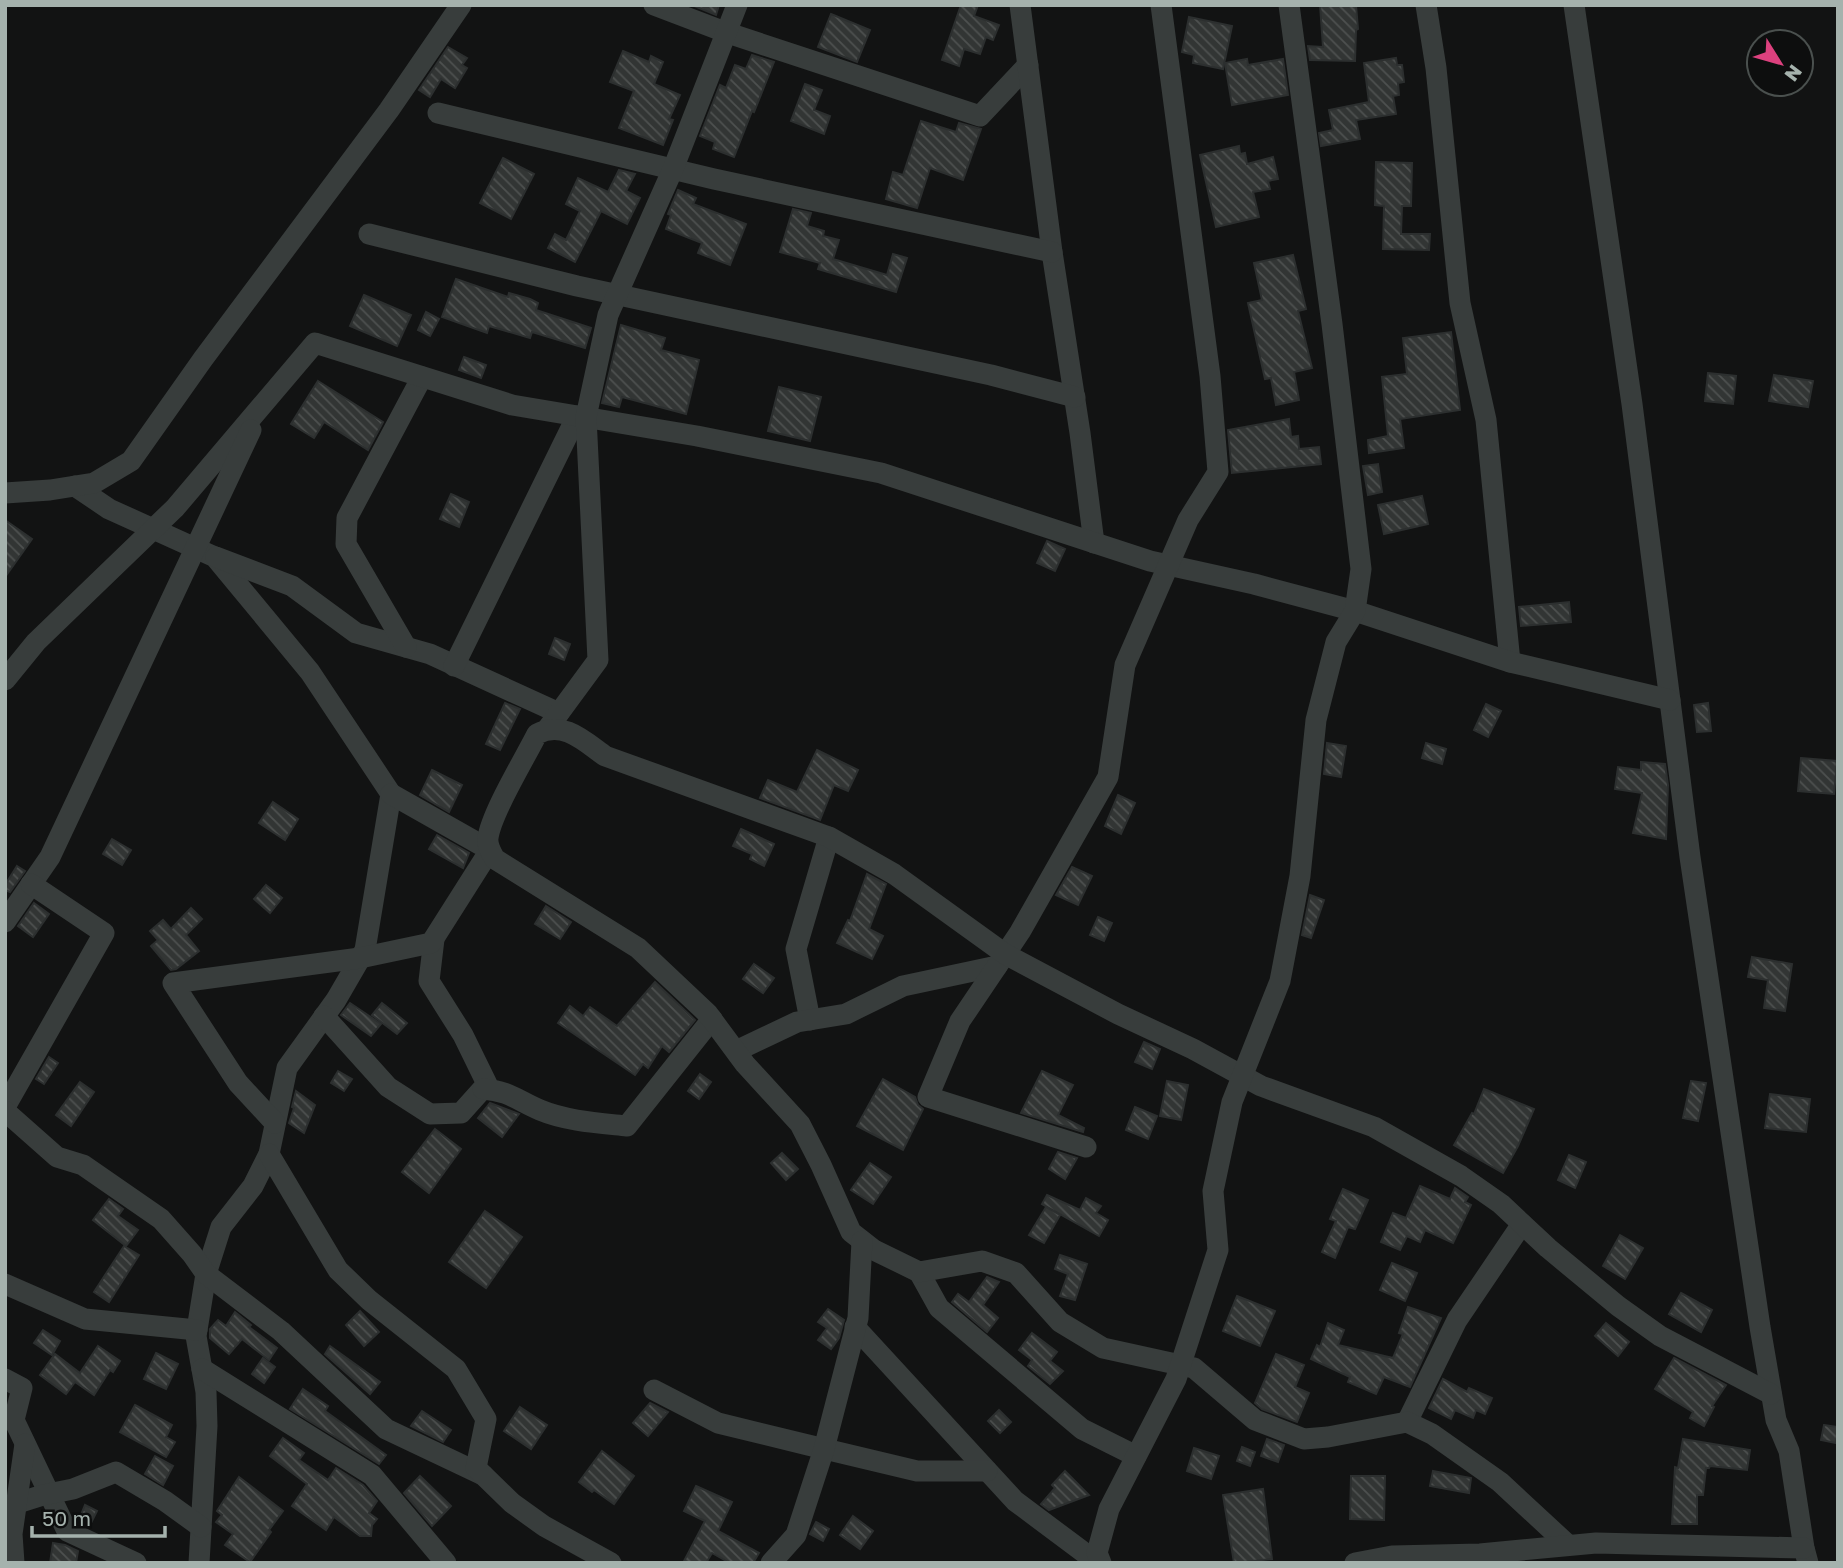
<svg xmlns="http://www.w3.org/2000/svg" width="1843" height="1568" font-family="'Golos Text',sans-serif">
<defs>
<pattern id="building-back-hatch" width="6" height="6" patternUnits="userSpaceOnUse" patternTransform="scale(1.75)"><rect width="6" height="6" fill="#323534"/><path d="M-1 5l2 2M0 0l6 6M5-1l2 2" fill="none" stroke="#4d504f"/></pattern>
</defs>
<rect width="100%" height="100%" fill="#121313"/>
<g fill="url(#building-back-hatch)" stroke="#2c2f2f" stroke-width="2">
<polygon points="692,5 719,5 716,15"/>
<polygon points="961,5 978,5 974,16 999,25 993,40 986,37 980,54 964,49 959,66 942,60"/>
<polygon points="1320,5 1356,5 1358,29 1356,30 1355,61 1310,60 1308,46 1323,47"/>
<polygon points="831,14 870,30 857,62 818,47"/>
<polygon points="1189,17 1232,26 1223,69 1193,63 1194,55 1182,52"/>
<polygon points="448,47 467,58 462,65 467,68 455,88 441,79 430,97 419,90"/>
<polygon points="623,51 649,62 651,56 663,62 654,84 680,95 669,119 673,120 663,145 619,128 634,91 610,82"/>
<polygon points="752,55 774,62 754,112 752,111 734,157 713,149 715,142 700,136 720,85 726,88 735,65 746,69"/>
<polygon points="1396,58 1397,65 1402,65 1404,82 1398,83 1399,95 1393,96 1396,114 1356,120 1360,139 1321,146 1319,133 1333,130 1329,110 1369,102 1364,63"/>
<polygon points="1247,59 1248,65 1283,59 1288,95 1232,105 1225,63"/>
<polygon points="805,84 822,90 814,110 830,116 824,134 791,121"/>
<polygon points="921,121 956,132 959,123 981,129 963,180 930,168 917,208 886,199 893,172 903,175"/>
<polygon points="1239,146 1240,154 1245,153 1247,164 1273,157 1278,179 1268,181 1270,189 1253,192 1259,217 1216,227 1200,155"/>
<polygon points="503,158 534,174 511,219 480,203"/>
<polygon points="1376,162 1412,163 1411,206 1402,206 1401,234 1430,234 1429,250 1383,249 1384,206 1375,205"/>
<polygon points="619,170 635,174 626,191 640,198 627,224 601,211 575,262 548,248 555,234 566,240 580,211 566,204 578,178 608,192"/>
<polygon points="678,190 696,198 693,204 746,224 730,265 698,253 702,243 666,229 671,215 668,214"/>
<polygon points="793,209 811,213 807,226 824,231 823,236 839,240 833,259 887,275 893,254 907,258 896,292 818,269 820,263 780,252"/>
<polygon points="1293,255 1306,309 1298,311 1312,368 1294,372 1299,400 1276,405 1271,378 1265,379 1248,303 1262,300 1254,263"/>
<polygon points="456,279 508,297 509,293 530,299 538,303 536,310 591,328 585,348 532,332 530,338 489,326 487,333 442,317"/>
<polygon points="364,295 411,315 397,346 350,326"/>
<polygon points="426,312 439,319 430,336 418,330"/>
<polygon points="621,325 665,338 661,350 699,360 686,414 622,397 619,407 602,403"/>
<polygon points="1451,332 1460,410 1400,419 1404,448 1369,453 1368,440 1388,436 1382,377 1407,374 1403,338"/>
<polygon points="464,357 486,365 481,378 459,370"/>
<polygon points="1708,373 1736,376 1733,404 1705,401"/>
<polygon points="1774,375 1813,381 1808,407 1769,401"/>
<polygon points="318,381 383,422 368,450 324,422 314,438 291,424"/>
<polygon points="779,387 821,397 810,441 768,431"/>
<polygon points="1289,419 1291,437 1298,436 1299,449 1319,447 1321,464 1232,473 1228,430"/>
<polygon points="1378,464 1382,492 1368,495 1363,466"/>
<polygon points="451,494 469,502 459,527 440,519"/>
<polygon points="1422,496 1428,524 1384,534 1378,505"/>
<polygon points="5,520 32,539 5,577"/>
<polygon points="1047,541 1065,549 1055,571 1037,563"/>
<polygon points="1569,602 1571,622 1521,626 1519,607"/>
<polygon points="555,638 570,644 564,660 549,654"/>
<polygon points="505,703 520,709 500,750 486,744"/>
<polygon points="1708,703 1711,731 1697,732 1694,705"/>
<polygon points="1486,704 1501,711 1488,737 1474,730"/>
<polygon points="1327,743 1346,746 1341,777 1324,774"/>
<polygon points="1426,743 1446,749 1442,764 1422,758"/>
<polygon points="817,750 858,770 848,791 834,785 820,820 760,798 768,780 797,792"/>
<polygon points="1801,758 1837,761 1834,794 1798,791"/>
<polygon points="1641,762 1665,764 1668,785 1666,839 1633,833 1642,793 1615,789 1618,767 1641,770"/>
<polygon points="432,770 462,785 449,812 420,795"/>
<polygon points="1118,795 1135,803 1121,834 1105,826"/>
<polygon points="273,802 298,819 285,840 259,823"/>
<polygon points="741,829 774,844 764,866 750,859 752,854 733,846"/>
<polygon points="437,835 469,853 463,868 429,849"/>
<polygon points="112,839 131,850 122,865 103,854"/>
<polygon points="17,866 25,871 10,892 5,890 5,885"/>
<polygon points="1072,867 1092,876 1078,905 1056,895"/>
<polygon points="867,874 886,884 869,929 883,936 872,959 837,943 848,920 850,921"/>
<polygon points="266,885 282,898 270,913 254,899"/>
<polygon points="1310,895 1324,900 1311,938 1302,935"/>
<polygon points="34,903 49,914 33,937 18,926"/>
<polygon points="546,906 571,922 560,939 535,924"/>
<polygon points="191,908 202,919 186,935 199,951 176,969 171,970 151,946 158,940 150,931 163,920 171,929"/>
<polygon points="1098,917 1112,923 1104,941 1090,935"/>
<polygon points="1752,957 1792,964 1785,1011 1764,1008 1768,980 1748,977"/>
<polygon points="754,964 774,978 763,993 743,979"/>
<polygon points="655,982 695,1020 669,1052 662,1046 648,1068 643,1064 635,1075 558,1023 570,1006 583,1016 590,1007 617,1026"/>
<polygon points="350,1003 381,1024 371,1036 341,1015"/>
<polygon points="382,1003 407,1023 397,1034 372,1015"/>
<polygon points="1144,1042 1160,1049 1152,1069 1135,1062"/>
<polygon points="49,1057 58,1063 44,1084 36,1079"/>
<polygon points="338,1071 352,1079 344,1091 331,1083"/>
<polygon points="1042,1071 1073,1085 1058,1115 1084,1128 1083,1132 1021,1113"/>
<polygon points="700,1074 711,1082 699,1099 688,1091"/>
<polygon points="883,1079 915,1097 918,1105 923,1109 903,1150 857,1126"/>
<polygon points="1167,1081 1188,1085 1181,1120 1160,1116"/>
<polygon points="1691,1081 1706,1083 1698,1121 1683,1118"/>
<polygon points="80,1082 94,1092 71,1126 56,1115"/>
<polygon points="1484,1089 1534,1109 1518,1146 1503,1173 1454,1145 1472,1113 1474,1114"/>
<polygon points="296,1091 315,1105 304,1133 289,1123 294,1108 292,1107"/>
<polygon points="1770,1094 1810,1099 1806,1132 1765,1128"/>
<polygon points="490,1103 519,1114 502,1137 478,1118"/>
<polygon points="1135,1107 1157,1116 1148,1139 1126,1130"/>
<polygon points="435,1129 461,1149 429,1193 402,1172"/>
<polygon points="1058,1152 1077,1158 1065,1179 1049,1169"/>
<polygon points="782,1153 798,1169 786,1180 771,1163"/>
<polygon points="1569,1155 1586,1162 1575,1188 1558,1180"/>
<polygon points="870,1163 891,1177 873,1204 851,1190"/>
<polygon points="1420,1186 1450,1199 1455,1188 1468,1197 1465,1202 1471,1205 1453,1243 1425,1230 1420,1242 1407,1236 1400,1250 1381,1242 1393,1213 1406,1218"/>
<polygon points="1343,1189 1368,1200 1355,1229 1348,1227 1335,1258 1322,1252 1336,1221 1330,1219"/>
<polygon points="1047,1195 1080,1210 1086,1198 1101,1206 1096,1213 1108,1220 1099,1236 1042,1204"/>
<polygon points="109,1199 123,1209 118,1216 138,1230 126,1246 93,1220"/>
<polygon points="1046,1207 1060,1215 1044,1243 1029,1235"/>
<polygon points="485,1211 522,1237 486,1288 449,1262"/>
<polygon points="1620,1235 1643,1248 1625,1279 1603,1266"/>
<polygon points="124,1246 139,1255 109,1302 94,1292"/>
<polygon points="1060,1255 1087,1264 1075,1300 1060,1296 1068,1274 1055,1269"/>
<polygon points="1392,1263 1417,1273 1405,1301 1380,1290"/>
<polygon points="987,1277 999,1282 983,1305 998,1318 987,1332 952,1302 958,1294 969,1302"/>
<polygon points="1681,1293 1712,1310 1701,1332 1669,1314"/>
<polygon points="1237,1296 1275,1311 1260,1346 1223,1331"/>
<polygon points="1408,1307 1441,1318 1410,1387 1384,1377 1376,1394 1348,1382 1350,1377 1311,1359 1317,1345 1320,1347 1328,1323 1344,1330 1338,1345 1393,1358 1403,1334 1399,1333"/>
<polygon points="828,1309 844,1320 839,1338 831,1349 818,1340 827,1328 818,1322"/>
<polygon points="360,1311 379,1332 364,1346 346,1325"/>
<polygon points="235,1312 251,1325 249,1327 277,1348 269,1360 242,1339 229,1354 210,1338 210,1329 218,1320 226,1326"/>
<polygon points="1606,1323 1629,1342 1618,1356 1595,1336"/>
<polygon points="43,1330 60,1341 52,1355 34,1343"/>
<polygon points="1032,1333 1057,1352 1050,1361 1063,1371 1050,1384 1028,1366 1032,1360 1019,1350"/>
<polygon points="98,1346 120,1361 113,1372 110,1370 94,1395 75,1382 66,1394 40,1375 55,1354 80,1373"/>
<polygon points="330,1346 380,1382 370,1394 325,1354"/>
<polygon points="156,1353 178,1364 166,1389 144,1379"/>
<polygon points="1276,1354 1304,1365 1295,1387 1309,1393 1297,1422 1262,1409 1255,1403"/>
<polygon points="263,1358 275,1367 264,1383 252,1374"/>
<polygon points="1674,1358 1726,1385 1712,1406 1714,1407 1704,1426 1690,1418 1693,1412 1655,1389"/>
<polygon points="1443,1379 1467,1392 1469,1388 1492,1398 1485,1414 1476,1410 1473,1418 1455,1410 1451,1419 1429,1408"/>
<polygon points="303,1389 328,1406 325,1411 386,1455 379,1464 290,1409"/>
<polygon points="650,1403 668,1412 648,1436 633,1423"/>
<polygon points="135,1405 172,1425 166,1437 175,1442 166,1457 120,1432"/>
<polygon points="520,1407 547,1425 531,1449 504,1431"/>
<polygon points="999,1410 1011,1422 1000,1433 988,1421"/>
<polygon points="422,1411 451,1430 443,1442 411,1426"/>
<polygon points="1824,1425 1838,1427 1836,1443 1821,1440"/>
<polygon points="283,1438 304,1453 299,1460 328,1480 336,1468 363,1485 377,1501 369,1513 377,1519 372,1525 371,1536 360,1536 334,1517 326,1530 292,1506 307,1484 270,1456"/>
<polygon points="1267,1439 1284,1445 1278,1462 1261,1456"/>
<polygon points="1683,1439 1750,1450 1747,1470 1710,1466 1709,1468 1706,1468 1703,1495 1697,1495 1697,1524 1672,1524 1675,1467 1678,1468"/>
<polygon points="1242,1447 1255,1452 1250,1466 1237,1461"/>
<polygon points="1194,1448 1219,1456 1211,1479 1187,1471"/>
<polygon points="602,1451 634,1476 614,1504 594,1490 592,1492 579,1482"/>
<polygon points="155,1456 173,1466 163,1485 145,1474"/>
<polygon points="1065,1471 1089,1495 1049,1510 1041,1504 1055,1488 1052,1485"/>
<polygon points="1433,1471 1471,1478 1469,1493 1430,1486"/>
<polygon points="420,1476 451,1506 432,1526 404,1493"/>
<polygon points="1351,1476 1385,1476 1384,1520 1350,1519"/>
<polygon points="239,1477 283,1511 269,1530 271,1532 250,1562 225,1545 233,1534 216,1522 222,1515 217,1511"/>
<polygon points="696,1486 732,1502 718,1531 759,1553 753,1563 730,1563 712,1553 706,1563 683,1563 705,1521 684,1511"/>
<polygon points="1263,1489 1272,1559 1234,1563 1223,1495"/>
<polygon points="85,1505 97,1511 89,1527 78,1522"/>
<polygon points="853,1516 873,1531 860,1549 840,1535"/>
<polygon points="816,1522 829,1529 823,1541 810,1534"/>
<polygon points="53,1543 65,1545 78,1551 76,1563 50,1563"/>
</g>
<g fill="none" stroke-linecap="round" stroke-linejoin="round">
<g stroke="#383d3c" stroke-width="21">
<polyline points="654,5 725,32 980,116 1028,65"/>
<polyline points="1020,5 1052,252 1080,433 1094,543"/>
<polyline points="1426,5 1436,68 1460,303 1486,420 1510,662"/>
<polyline points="1574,5 1632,404 1690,857 1760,1327 1776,1420 1789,1451 1804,1548 1808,1563"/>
<polyline points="438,113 714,179 1052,252"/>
<polyline points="369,234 577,286 991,375 1075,397"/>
<polyline points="75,486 109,509 215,557 310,672 391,794 365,950 336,1000 287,1068 269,1154 253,1186 221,1227 206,1274 196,1336 206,1392 207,1426 199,1563"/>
<polyline points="5,493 50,490 94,483 131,461 203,359 389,110 461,5"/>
<polyline points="216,557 292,586 356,633 430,654 559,713"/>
<polyline points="406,647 346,544 347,518 422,377"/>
<polyline points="454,666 577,416"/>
<polyline points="5,680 36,642 175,508 315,343 512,405 697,436 881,473 1150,561 1254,584 1355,611 1510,662 1670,700"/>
<polyline points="548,728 598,660 586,417 608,315 673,169 737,5"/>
<polyline points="5,922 50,857 251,430"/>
<polyline points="324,1016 388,1087 430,1114 461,1113 487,1084 463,1035 429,981 434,939"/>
<polyline points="810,1020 796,949 829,837"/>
<polyline points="736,1051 797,1022 846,1014 903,986 997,966"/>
<path d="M483 1089C509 1091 517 1100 540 1110 566 1121 599 1123 627 1126L712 1019"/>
<polyline points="5,1107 104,933 31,884"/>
<polyline points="5,1111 57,1157 83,1165 161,1219 192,1254 206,1274 281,1331 386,1429 483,1475"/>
<polyline points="275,1123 238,1083 173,983 360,958 431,943 490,850 391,794"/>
<polyline points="1086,1147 928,1097 960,1021 1020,932 1108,777 1125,665 1188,520 1218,472 1210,376 1161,5"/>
<polyline points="269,1154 338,1270 369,1300 456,1369 486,1419 476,1468 512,1503 544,1526 611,1563"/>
<polyline points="919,1272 939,1308 1082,1429 1136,1456"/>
<polyline points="5,1284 85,1319 197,1330"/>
<polyline points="855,1327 1015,1501 1098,1563"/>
<polyline points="202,1369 372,1475 446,1563"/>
<polyline points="5,1379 22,1388 14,1420 67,1531 136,1563"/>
<polyline points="654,1390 718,1423 808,1445 917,1471 987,1471"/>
<polyline points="1407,1422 1457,1320 1522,1224"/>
<polyline points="5,1507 43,1495 73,1489 116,1472 165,1501 201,1527"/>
<path d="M1568 1545 1500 1482 1432 1434 1407 1422 1328 1437 1304 1439 1255 1420 1194 1368 1103 1348 1060 1322 1016 1273 982 1261 919 1272 874 1250 851 1232 821 1165 800 1124 745 1064 708 1014 638 948 495 859C491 852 487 846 488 838 491 814 525 758 537 734 563 720 584 741 605 756L829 837 894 874 1005 954 1118 1014 1193 1049 1261 1086 1374 1127 1461 1176 1501 1204 1548 1248 1618 1306 1660 1336 1771 1394"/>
<polyline points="14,1563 12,1534 25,1444"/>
<polyline points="771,1563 796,1535 824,1449 858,1318 862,1241"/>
<polyline points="1101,1563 1097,1553 1109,1509 1176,1379 1218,1250 1213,1191 1232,1102 1280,981 1300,876 1316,720 1336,642 1355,611 1361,569 1332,324 1289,5"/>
<polyline points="1355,1563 1392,1556 1480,1554 1596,1543 1804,1548"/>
</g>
</g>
<rect width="1843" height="1568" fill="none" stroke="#a5b2ad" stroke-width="14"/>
<g transform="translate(1780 63) rotate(127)"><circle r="33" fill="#0d0e0e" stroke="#4a504e" stroke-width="2"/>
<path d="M0-5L12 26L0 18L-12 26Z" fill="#dc417e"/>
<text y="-10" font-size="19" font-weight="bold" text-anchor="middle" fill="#a5b2ad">N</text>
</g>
<path d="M32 1526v10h133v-10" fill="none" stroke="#a5b2ad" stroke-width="3.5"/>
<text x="42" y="1526" font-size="21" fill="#a5b2ad" stroke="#0d0e0e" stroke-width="5" paint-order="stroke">50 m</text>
</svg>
